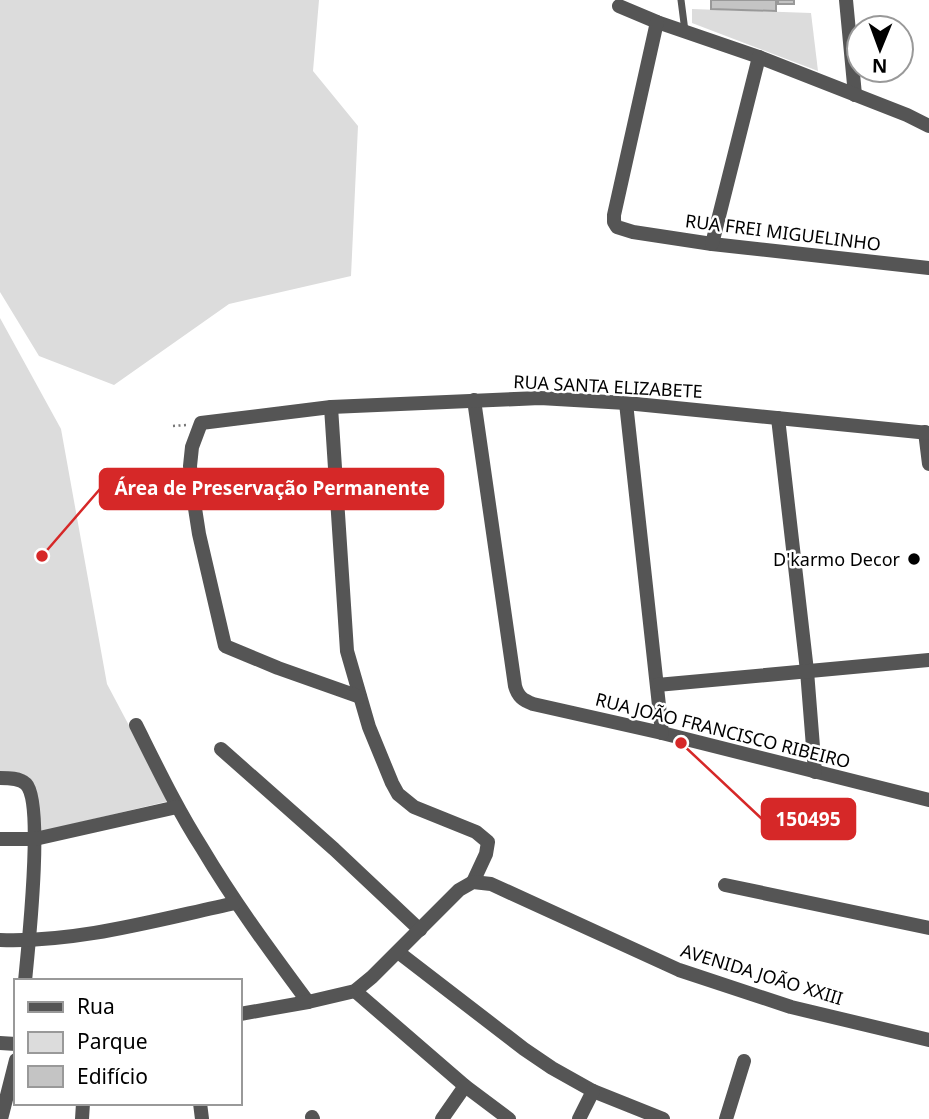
<svg xmlns="http://www.w3.org/2000/svg" width="929" height="1119" font-family="'Noto Sans',sans-serif">
<rect width="100%" height="100%" fill="#fff"/>
<g fill="#dcdcdc">
<polygon points="0,0 319,0 313,71 358,126 351,276 229,304 114,385 39,356 0,292"/>
<polygon points="692,9 811,13 818,71 692,23"/>
<path d="M0 318 61 429 107 684 169 801 39 832 31 780C23 771 12 772 0 772Z"/>
</g>
<g fill="#c4c4c4" stroke="#999" stroke-width="2">
<polygon points="711,0 776,0 776,11 711,9"/>
<rect x="778" y="0" width="16" height="4"/>
</g>
<g fill="none" stroke-linecap="round" stroke-linejoin="round">
<polyline stroke="#777" stroke-width="2.5" stroke-dasharray="2 3.5" stroke-linecap="butt" points="173,426 187,425"/>
<polyline stroke="#555" stroke-width="7" points="681,0 685,31"/>
<g stroke="#555" stroke-width="14">
<polyline points="846,0 855,95"/>
<polyline points="619,6 657,22 759,57 907,115 929,126"/>
<polyline points="657,22 614,215 614,222 617,227 633,232 712,244 929,268"/>
<polyline points="712,244 759,57"/>
<path d="M474 400 515 686C518 697 523 700 533 704L662 733 929 800"/>
<polyline points="626,403 662,733"/>
<polyline points="331,407 347,651 369,727 392,783 398,794 414,807 476,832 488,842 486,854 473,882"/>
<polyline points="778,418 807,671 815,772"/>
<polyline points="925,432 929,464"/>
<polyline points="657,685 929,660"/>
<polyline points="360,697 278,668 225,646 199,534 192,489 190,466 192,447 201,423 331,407 540,398 626,403 929,433"/>
<path d="M136 725C157 767 177 809 202 848 234 902 271 952 308 1002"/>
<polyline points="221,749 334,849 420,930"/>
<path d="M0 778C8 778 20 778 26 784 44 802 28 950 25 981"/>
<polyline points="0,839 35,839 177,807"/>
<polyline points="725,885 929,928"/>
<path d="M0 940C78 943 160 919 236 903"/>
<polyline points="398,952 524,1049 552,1068 593,1091 663,1119"/>
<polyline points="355,991 465,1086 509,1119"/>
<polyline points="240,1014 308,1002 355,991 372,977 459,890 473,882 491,884 679,970 791,1007 929,1040"/>
<polyline points="0,1043 16,1044"/>
<polyline points="200,1103 202,1119"/>
<polyline points="312,1117 313,1119"/>
<polyline points="1,1119 16,1060"/>
<polyline points="82,1119 83,1103"/>
<polyline points="442,1119 465,1086"/>
<polyline points="579,1119 593,1091"/>
<polyline points="726,1119 744,1061"/>
</g>
</g>
<circle fill="#000" stroke="#fff" stroke-width="2.5" cx="914" cy="559" r="7"/>
<g text-anchor="middle" dominant-baseline="central" stroke-width="5" stroke-linejoin="round" paint-order="stroke">
<g font-size="18" fill="#000" stroke="#fff">
<text transform="translate(783 232) rotate(7)">RUA FREI MIGUELINHO</text>
<text transform="translate(608 386) rotate(3)">RUA SANTA ELIZABETE</text>
<text transform="translate(723 730) rotate(14)">RUA JOÃO FRANCISCO RIBEIRO</text>
<text transform="translate(762 974) rotate(17)">AVENIDA JOÃO XXIII</text>
</g>
<g font-size="18" fill="#000" stroke="#fff" text-anchor="end">
<text x="900" y="559">D'karmo Decor</text>
</g>
</g>
<path fill="none" stroke="#d62828" stroke-width="2.5" d="M42 556L100 489M681 743L762 819"/>
<g fill="#d62828" stroke="#fff" stroke-width="2.5">
<circle cx="42" cy="556" r="7"/>
<circle cx="681" cy="743" r="7"/>
</g>
<g fill="#d62828" stroke="#d62828" stroke-width="2.5">
<rect x="100" y="469" width="343" height="40" rx="7"/>
<rect x="762" y="799" width="93" height="40" rx="7"/>
</g>
<g font-size="19" text-anchor="middle" font-weight="bold" fill="#fff">
<text x="272" y="495">Área de Preservação Permanente</text>
<text x="808" y="826">150495</text>
</g>
<rect x="14" y="979" width="228" height="126" fill="#ffffff" stroke="#999999" stroke-width="2"/>
<rect x="28" y="1002" width="35" height="10" fill="#555555" stroke="#999999" stroke-width="2"/>
<text x="77" y="1014" font-size="21" fill="#000000">Rua</text>
<rect x="28" y="1032" width="35" height="21" fill="#dcdcdc" stroke="#999999" stroke-width="2"/>
<text x="77" y="1049" font-size="21" fill="#000000">Parque</text>
<rect x="28" y="1066" width="35" height="21" fill="#c4c4c4" stroke="#999999" stroke-width="2"/>
<text x="77" y="1084" font-size="21" fill="#000000">Edifício</text>
<g transform="translate(880 49) rotate(181)"><circle r="33" fill="#ffffff" stroke="#999999" stroke-width="2"/>
<path d="M0-5L12 26L0 18L-12 26Z" fill="#000000"/>
<text y="-10" font-size="19" font-weight="bold" text-anchor="middle" fill="#000000">N</text>
</g>
</svg>
